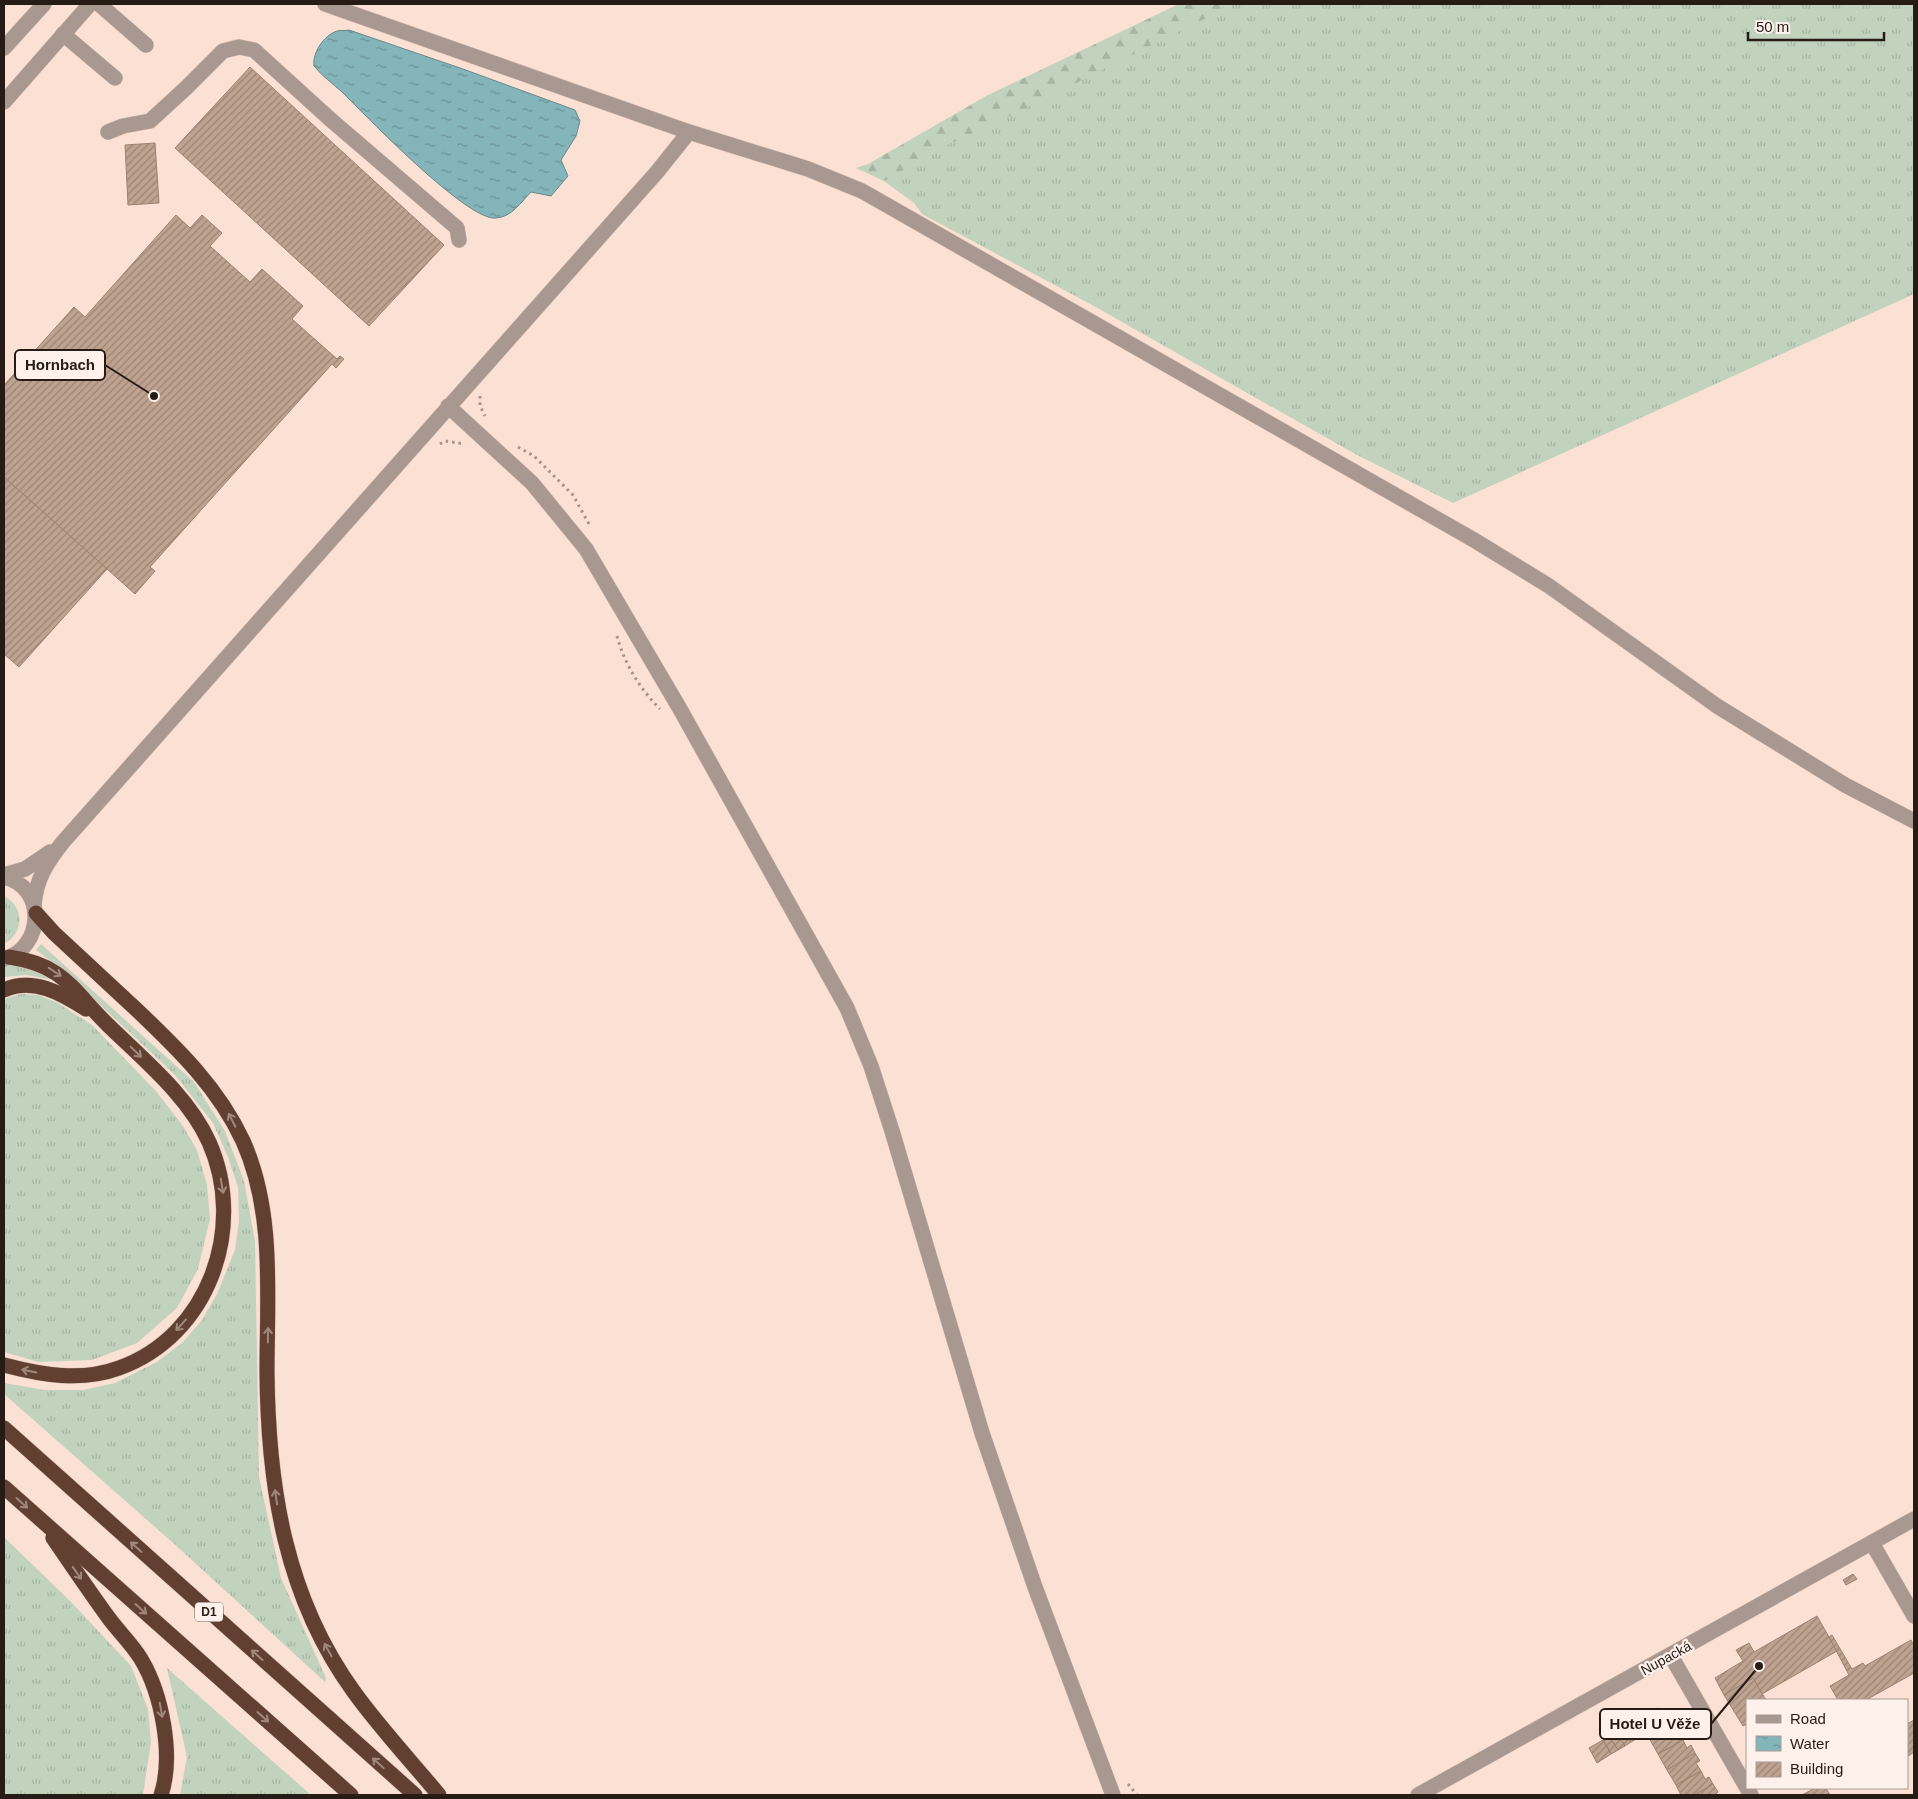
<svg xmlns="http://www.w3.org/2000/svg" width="1918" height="1799" font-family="Helvetica,sans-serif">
<defs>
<pattern id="grass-tufts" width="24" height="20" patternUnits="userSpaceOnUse" patternTransform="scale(1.25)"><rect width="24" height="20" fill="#c1d2bd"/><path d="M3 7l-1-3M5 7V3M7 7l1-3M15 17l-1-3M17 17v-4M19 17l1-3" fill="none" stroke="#a6b4a2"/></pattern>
<pattern id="forest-firs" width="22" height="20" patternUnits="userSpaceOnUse" patternTransform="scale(1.25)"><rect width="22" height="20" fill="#c1d2bd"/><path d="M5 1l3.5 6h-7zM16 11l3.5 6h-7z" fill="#a6b4a2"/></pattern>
<pattern id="water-ripples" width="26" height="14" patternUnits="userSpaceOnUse" patternTransform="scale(1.25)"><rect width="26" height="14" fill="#84b5bb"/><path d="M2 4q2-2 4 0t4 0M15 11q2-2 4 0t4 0" fill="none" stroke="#6c9297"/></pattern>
<pattern id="building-hatch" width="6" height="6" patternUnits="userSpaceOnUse" patternTransform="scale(1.25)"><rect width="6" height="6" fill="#bfa390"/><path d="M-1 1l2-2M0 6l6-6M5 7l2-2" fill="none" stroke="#9b8475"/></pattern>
</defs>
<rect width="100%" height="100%" fill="#fbe1d4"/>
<g fill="url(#grass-tufts)">
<polygon points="1234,4 1914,4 1914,294 1453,503 1357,455 1092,305 922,214 914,203 884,181 934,151"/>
<path d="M4 896C25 907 24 933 4 944Z"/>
<polygon points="41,944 194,1082 225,1131 244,1181 255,1241 259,1477 281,1578 326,1678 325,1682 171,1541 4,1394 4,1383 45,1390 83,1390 115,1383 157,1362 183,1342 202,1320 217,1294 235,1250 239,1221 238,1187 228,1157 213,1123 175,1075 63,970 36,950"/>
<polygon points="15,965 34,970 53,980 27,975 4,977 4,966"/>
<polygon points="21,994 38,995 56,1002 92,1025 156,1091 183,1126 197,1150 207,1185 210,1219 198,1269 177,1308 137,1343 92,1360 38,1362 4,1352 4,999"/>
<polygon points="4,1537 71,1602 131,1666 148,1709 151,1742 143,1795 4,1795"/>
<polygon points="167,1668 311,1795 180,1795 187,1757"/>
</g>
<polygon fill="url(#forest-firs)" points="1179,4 1234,4 1008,117 934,151 891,178 884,181 856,168 868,164 988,95"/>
<path fill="url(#water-ripples)" stroke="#68878a" d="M349 30 463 69 575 110 580 121 576 136 561 160 568 176 551 196 531 192C521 202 512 217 496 218 468 222 364 114 342 92 332 83 322 76 314 66 312 53 324 35 337 31 341 30 345 31 349 30Z"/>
<g fill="url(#building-hatch)" stroke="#9d8270">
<polygon points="250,67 444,245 369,326 175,148"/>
<polygon points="155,143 159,203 128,205 125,145"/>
<polygon points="176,215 190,228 202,215 222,233 210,246 250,282 262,269 303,306 292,319 337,359 340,356 344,359 336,368 332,364 150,567 155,571 135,594 4,477 4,385 74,307 85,317"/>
<polygon points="4,477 107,569 19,667 4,654"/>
<polygon points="1853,1574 1857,1579 1846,1585 1843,1580"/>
<polygon points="1817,1616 1837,1651 1762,1694 1753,1678 1724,1695 1715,1678 1743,1661 1736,1650 1749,1643 1754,1652"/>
<polygon points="1832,1635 1852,1669 1863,1663 1865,1666 1911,1640 1914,1646 1914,1673 1866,1700 1838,1700 1830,1686 1849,1675 1829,1637"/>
<polygon points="1753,1678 1766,1700 1747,1700 1747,1724 1743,1726 1724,1695"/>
<polygon points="1658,1708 1666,1722 1659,1726 1651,1712"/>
<polygon points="1914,1720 1914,1752 1907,1757 1907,1724"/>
<polygon points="1677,1722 1682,1730 1678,1732 1683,1740 1658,1754 1649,1738"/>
<polygon points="1630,1724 1638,1738 1631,1742 1623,1728"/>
<polygon points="1623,1728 1631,1742 1625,1746 1616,1732"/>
<polygon points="1616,1732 1625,1746 1618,1750 1609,1736"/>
<polygon points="1609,1736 1618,1750 1611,1754 1603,1740"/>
<polygon points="1603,1740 1611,1754 1597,1763 1589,1748"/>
<polygon points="1683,1740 1687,1748 1691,1745 1695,1753 1667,1770 1658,1754"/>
<polygon points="1695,1753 1700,1761 1696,1763 1701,1771 1676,1785 1667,1770"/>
<polygon points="1701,1771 1705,1779 1709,1777 1713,1784 1695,1795 1681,1795 1676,1785"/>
<polygon points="1713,1784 1718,1792 1715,1795 1695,1795"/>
<polygon points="1815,1788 1826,1788 1830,1795 1802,1795"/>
</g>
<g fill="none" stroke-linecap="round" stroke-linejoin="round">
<defs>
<g id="minor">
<polyline points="99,4 146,45"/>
<polyline points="325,4 689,132 808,169 862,191 1474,540 1549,586 1717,706 1845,785 1914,821"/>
<polyline points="63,34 115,78"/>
<polyline points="4,48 44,4"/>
<polyline points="4,102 90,4"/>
<polyline points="108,132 123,126 150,121 186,88 223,51 239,47 254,50 331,120 457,228 459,240"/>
<polyline points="448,406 532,483 586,549 680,709 847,1008 871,1066 892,1131 982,1433 1035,1587 1113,1795"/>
<polyline points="4,875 25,869 50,852"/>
<path d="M4 877C47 887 44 948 4 959"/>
<path d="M34 905C36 879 47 862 63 842L657 172 689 132"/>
<polyline points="1872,1543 1914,1616"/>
<polyline points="1671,1656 1751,1795"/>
<polyline points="1418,1795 1914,1519"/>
</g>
<g id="highway">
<path d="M36 913 54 933C82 959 110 985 138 1011 179 1050 219 1089 243 1141 275 1212 267 1296 267 1372 268 1486 285 1597 354 1692 380 1728 411 1761 439 1795"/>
<path d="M4 990C33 977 61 993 86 1009"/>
<path d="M4 1365C42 1375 81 1382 119 1368 209 1336 247 1227 209 1142 189 1097 144 1060 109 1026 72 990 65 965 9 957"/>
<polyline points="4,1428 415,1795"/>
<polyline points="4,1487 351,1795"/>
<path d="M53 1538C71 1564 89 1591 108 1617 118 1631 132 1644 141 1659 162 1694 174 1756 161 1795"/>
</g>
</defs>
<use href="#minor" stroke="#d5bdb2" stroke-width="16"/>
<use href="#highway" stroke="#d5bdb2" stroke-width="16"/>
<g stroke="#a89389" stroke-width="3" stroke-dasharray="2.5 4" stroke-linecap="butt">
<polyline points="480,396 480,406 485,416"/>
<polyline points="440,444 445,441 465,444"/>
<polyline points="518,447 534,456 573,495 589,524"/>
<path d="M617 636C624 663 640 689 660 709"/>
<polyline points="1128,1784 1137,1795"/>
</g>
<use href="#minor" stroke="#a99890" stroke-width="15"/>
<use href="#highway" stroke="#614031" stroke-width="15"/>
</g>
<defs><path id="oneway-shaft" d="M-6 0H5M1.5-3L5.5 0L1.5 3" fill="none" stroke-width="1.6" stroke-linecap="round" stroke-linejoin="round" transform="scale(1.25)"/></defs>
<g stroke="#a0877b">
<use href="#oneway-shaft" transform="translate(55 972) rotate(34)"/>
<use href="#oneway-shaft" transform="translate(136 1052) rotate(44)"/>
<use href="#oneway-shaft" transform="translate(232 1120) rotate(-117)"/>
<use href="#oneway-shaft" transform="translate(222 1186) rotate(80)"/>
<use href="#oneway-shaft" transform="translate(181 1325) rotate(132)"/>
<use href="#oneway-shaft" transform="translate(268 1335) rotate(-89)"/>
<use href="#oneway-shaft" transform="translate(29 1371) rotate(-168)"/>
<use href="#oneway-shaft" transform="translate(276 1497) rotate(-99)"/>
<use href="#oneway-shaft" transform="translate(22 1503) rotate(42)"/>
<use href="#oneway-shaft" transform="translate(136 1547) rotate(-138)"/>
<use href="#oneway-shaft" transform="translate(77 1573) rotate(55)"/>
<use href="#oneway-shaft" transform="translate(141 1609) rotate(42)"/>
<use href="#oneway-shaft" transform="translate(328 1650) rotate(-119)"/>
<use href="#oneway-shaft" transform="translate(257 1655) rotate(-138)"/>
<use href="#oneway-shaft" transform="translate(161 1710) rotate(80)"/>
<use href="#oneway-shaft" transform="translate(263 1717) rotate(42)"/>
<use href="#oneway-shaft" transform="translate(378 1763) rotate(-138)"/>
</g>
<g text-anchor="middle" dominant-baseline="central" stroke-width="4.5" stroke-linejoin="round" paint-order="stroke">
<rect fill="#fef1eb" stroke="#685b56" stroke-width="1" x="195" y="1602.5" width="28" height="19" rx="4"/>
<g font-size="12" font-weight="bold" fill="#271b16">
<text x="209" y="1612">D1</text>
</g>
<g font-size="14" fill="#271b16" stroke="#fef1eb">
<text transform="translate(1666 1658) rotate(-29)">Nupacká</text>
</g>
</g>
<path fill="none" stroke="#271b16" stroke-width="2" d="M154 396L105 365M1759 1666L1711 1724"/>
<g fill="#271b16" stroke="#fef1eb" stroke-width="2">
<circle cx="154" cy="396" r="5"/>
<circle cx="1759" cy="1666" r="5"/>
</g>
<g fill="#fef1eb" stroke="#271b16" stroke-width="2">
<rect x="15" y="350" width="90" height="30" rx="5"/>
<rect x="1600" y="1709" width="111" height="30" rx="5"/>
</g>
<g font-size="15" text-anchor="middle" font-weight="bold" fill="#271b16">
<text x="60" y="370">Hornbach</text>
<text x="1655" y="1729">Hotel U Věže</text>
</g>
<rect width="1918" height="1799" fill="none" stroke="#271b16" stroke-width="10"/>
<rect x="1746" y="1699" width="162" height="90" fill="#fef1eb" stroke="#a89b96"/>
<rect x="1756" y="1715" width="25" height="8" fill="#a99890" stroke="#a89b96"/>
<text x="1790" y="1724" font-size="15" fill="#271b16">Road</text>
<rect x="1756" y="1736" width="25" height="15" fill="url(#water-ripples)" stroke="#a89b96"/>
<text x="1790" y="1749" font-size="15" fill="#271b16">Water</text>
<rect x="1756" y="1762" width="25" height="15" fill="url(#building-hatch)" stroke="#a89b96"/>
<text x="1790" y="1774" font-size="15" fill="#271b16">Building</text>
<path d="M1748 32v8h136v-8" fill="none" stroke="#271b16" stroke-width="2.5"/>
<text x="1756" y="32" font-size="15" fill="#271b16" stroke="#fef1eb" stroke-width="4" paint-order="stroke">50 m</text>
</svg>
